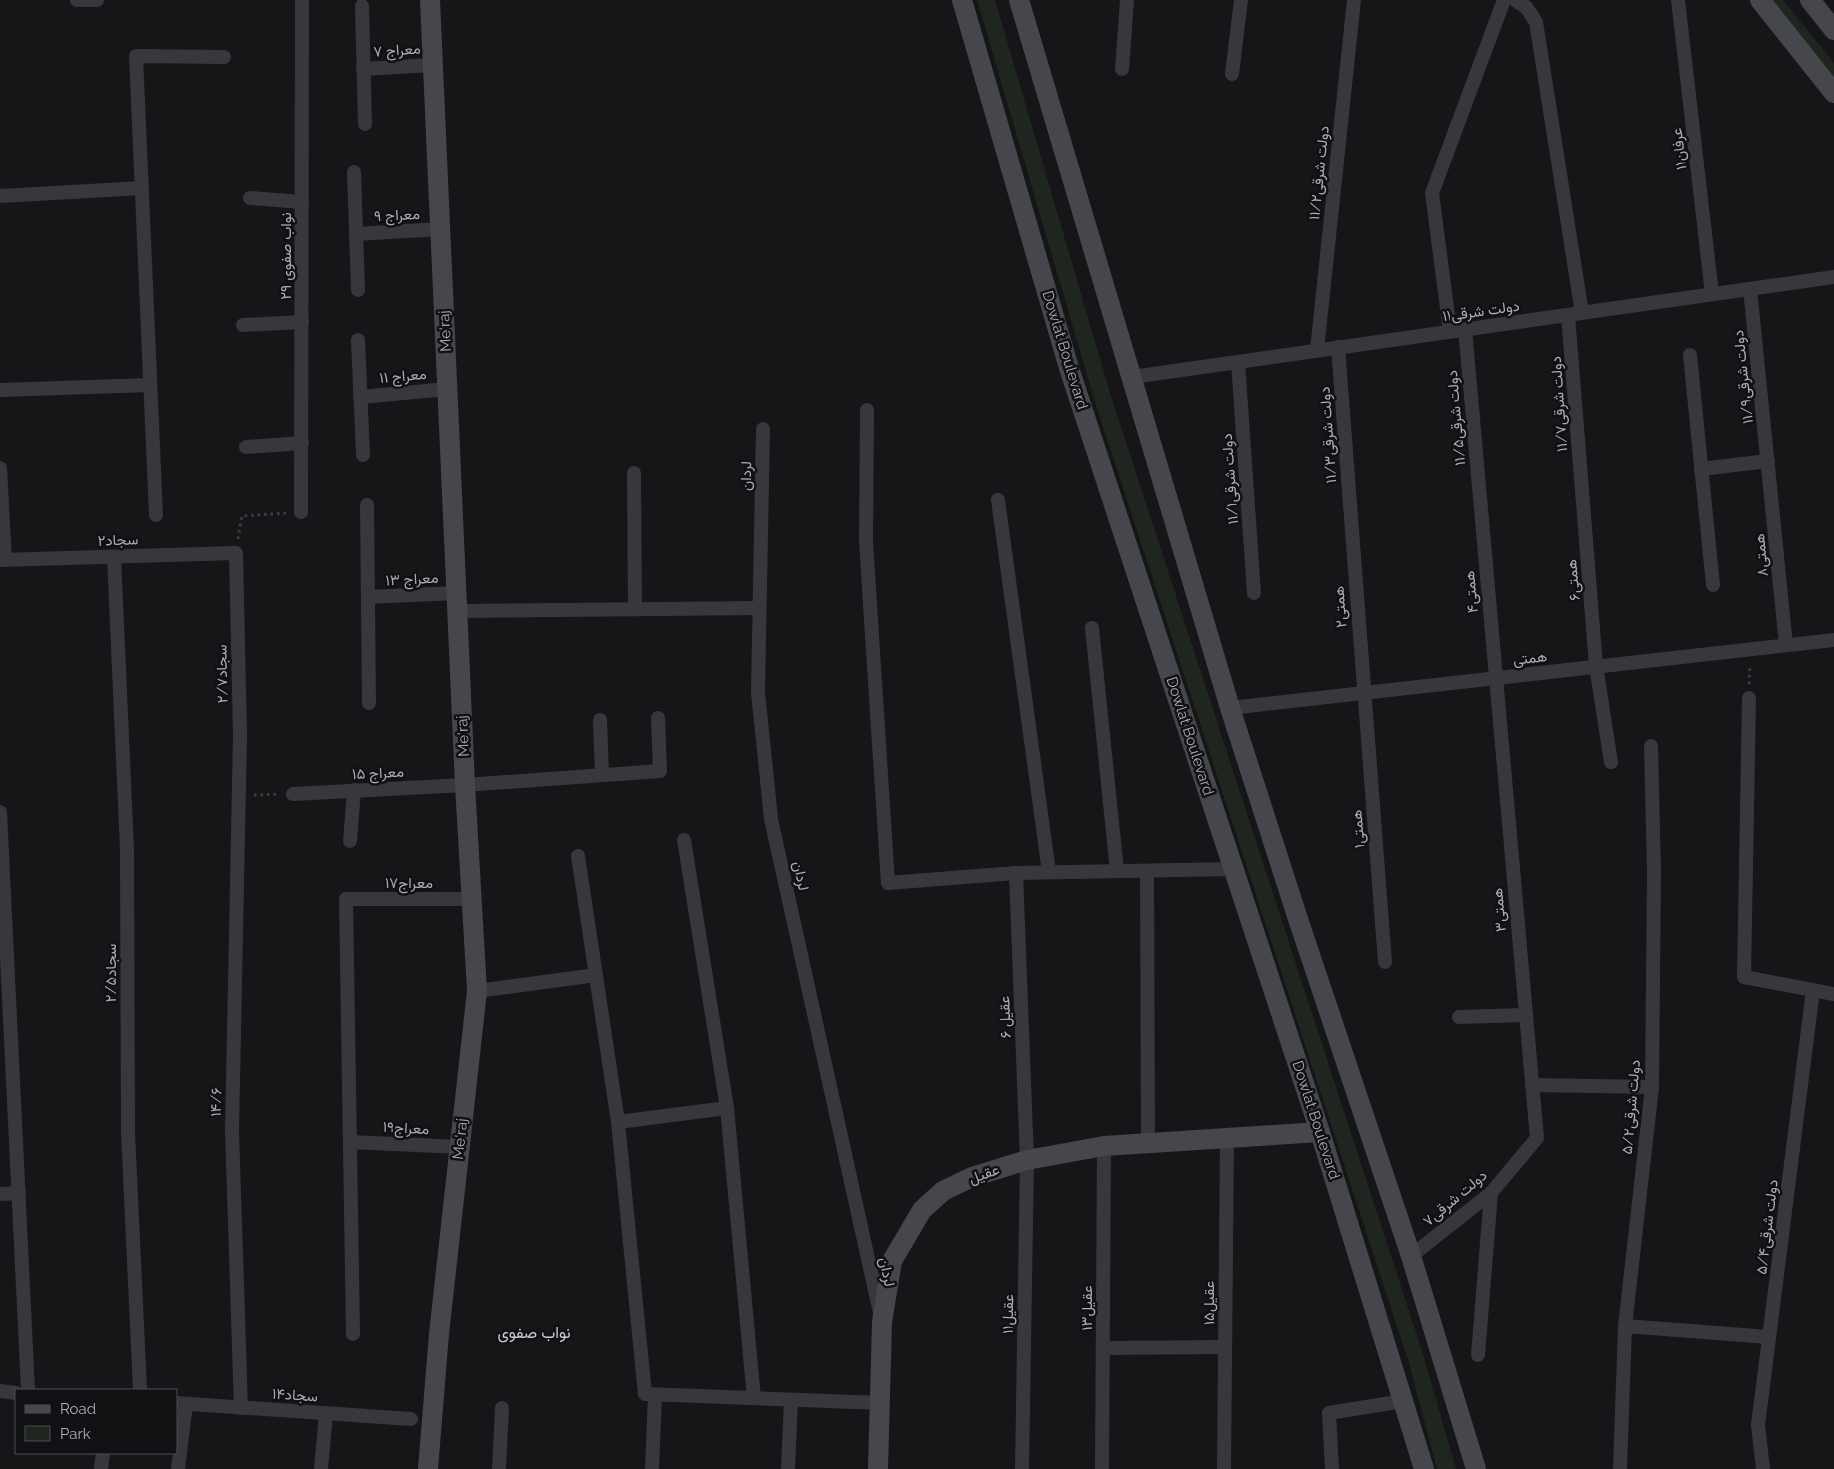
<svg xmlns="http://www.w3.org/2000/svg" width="1834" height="1469" font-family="Raleway,Vazirmatn,sans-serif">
<rect width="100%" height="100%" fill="#161618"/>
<g fill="#1e261f">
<polygon points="977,0 995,0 1110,393 1423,1354 1456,1469 1437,1469 1409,1363 1096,405"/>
<polygon points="1767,0 1783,0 1834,63 1834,83"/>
</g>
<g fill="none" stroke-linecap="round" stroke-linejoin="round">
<g stroke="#3d3f44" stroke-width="3" stroke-dasharray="2.5 4" stroke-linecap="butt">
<polyline points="238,539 242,516 287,513"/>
<polyline points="1749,684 1750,665"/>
<polyline points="254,795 280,794"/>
</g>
<g stroke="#37383d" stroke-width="14">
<polyline points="77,0 97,0"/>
<polyline points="1515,0 1526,7 1536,22 1582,313"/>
<polyline points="1678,0 1712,294"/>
<polyline points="362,6 365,124"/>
<polyline points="363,69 433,65"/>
<polyline points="1122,69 1127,0"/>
<polyline points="1232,74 1241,0"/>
<polyline points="354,172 358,290"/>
<polyline points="0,196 142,188"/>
<polyline points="250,198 302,202"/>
<polyline points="356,234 441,229"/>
<polyline points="1750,289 1786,645"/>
<polyline points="1568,315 1596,666 1611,762"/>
<polyline points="243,325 302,322"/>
<polyline points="1450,331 1432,193 1504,0"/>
<polyline points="358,340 363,455"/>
<polyline points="1338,347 1385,962"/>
<polyline points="1317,350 1354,0"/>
<polyline points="1690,355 1713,585"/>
<polyline points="1238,362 1254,593"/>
<polyline points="1132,377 1834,277"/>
<polyline points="0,390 150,385"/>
<polyline points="360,397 448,389"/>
<polyline points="867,410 866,542 888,883 1016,873 1233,869"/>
<polyline points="763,429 758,692 771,819 880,1313"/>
<polyline points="246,447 302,443"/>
<polyline points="0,468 5,560"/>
<polyline points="1701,469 1768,461"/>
<polyline points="634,473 635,609"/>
<polyline points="998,500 1049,872"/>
<polyline points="367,505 369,703"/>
<polyline points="301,512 302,0"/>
<polyline points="156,515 136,56 224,57"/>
<polyline points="114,557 127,849 128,1132 140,1390"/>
<polyline points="0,560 236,553 240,735 232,1131 241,1408"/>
<polyline points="368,597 457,593"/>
<polyline points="457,611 759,608"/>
<polyline points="1092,628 1117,871"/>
<polyline points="1749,698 1744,977 1834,994"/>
<polyline points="1230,708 1834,640"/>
<polyline points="600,720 602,775"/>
<polyline points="293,794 465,785 660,771 658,718"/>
<polyline points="0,812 28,1390"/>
<polyline points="684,840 727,1108 754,1398"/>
<polyline points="350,841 354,790"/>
<polyline points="578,856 618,1122 645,1394 881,1403"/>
<polyline points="1147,871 1148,1143"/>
<polyline points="1016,873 1027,1160 1022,1469"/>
<polyline points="477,991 596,975"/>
<polyline points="1459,1017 1525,1015"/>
<polyline points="1532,1085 1652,1087"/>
<polyline points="618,1122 727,1108"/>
<polyline points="350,1142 460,1147"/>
<polyline points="0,1194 19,1193"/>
<polyline points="1411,1256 1491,1193 1537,1138 1465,329"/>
<polyline points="1625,1326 1769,1337"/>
<polyline points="353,1334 346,899 472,899"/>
<polyline points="1103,1348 1225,1347"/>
<polyline points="1478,1355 1491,1193"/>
<polyline points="0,1391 16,1393"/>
<polyline points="176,1403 411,1419"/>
<polyline points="101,1469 103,1453"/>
<polyline points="178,1469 186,1404"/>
<polyline points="321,1469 326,1414"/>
<polyline points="499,1469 502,1408"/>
<polyline points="652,1469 655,1395"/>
<polyline points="788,1469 791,1400"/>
<polyline points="1102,1469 1104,1146"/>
<polyline points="1224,1469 1227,1138"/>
<polyline points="1332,1469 1329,1413 1403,1401"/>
<polyline points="1620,1469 1625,1326 1652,1087 1654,872 1651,746"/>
<polyline points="1763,1469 1758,1425 1813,990"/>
</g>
<g stroke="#45474d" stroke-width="20">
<polyline points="962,0 1069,368 1320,1132 1424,1469"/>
<polyline points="1019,0 1230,708 1299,922 1411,1256 1476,1469"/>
<polyline points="1760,0 1834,93"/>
<polyline points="1810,0 1834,30"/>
<polyline points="428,1469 439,1334 477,991 465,785 430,0"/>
<polyline points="878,1469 882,1322 892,1261 922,1210 943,1191 972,1177 1027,1160 1104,1146 1320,1132"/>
</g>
</g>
<g text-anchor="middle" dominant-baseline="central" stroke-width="5" stroke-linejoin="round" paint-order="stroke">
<g font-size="15" fill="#a8adb8" stroke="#111113">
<text transform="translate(397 50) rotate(-4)">معراج ۷</text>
<text transform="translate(1679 149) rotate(-97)">۱۱عرفان</text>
<text transform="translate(1319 173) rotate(-84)">۱۱/۲دولت شرقی</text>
<text transform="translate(397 215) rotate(-3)">معراج ۹</text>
<text transform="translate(286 256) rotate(-90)">نواب صفوی ۲۹</text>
<text transform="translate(1481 311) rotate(-8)">۱۱دولت شرقی</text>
<text transform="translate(445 331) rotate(-93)">Me'raj</text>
<text transform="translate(1065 350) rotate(73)">Dowlat Boulevard</text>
<text transform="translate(403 376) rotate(-5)">معراج ۱۱</text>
<text transform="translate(1743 377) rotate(-96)">۱۱/۹دولت شرقی</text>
<text transform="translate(1559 404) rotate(-94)">۱۱/۷دولت شرقی</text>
<text transform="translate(1456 418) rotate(-95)">۱۱/۵دولت شرقی</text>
<text transform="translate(1328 435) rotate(-94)">۱۱/۳دولت شرقی</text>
<text transform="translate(746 476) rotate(-89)">لردان</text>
<text transform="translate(1230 479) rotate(-94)">۱۱/۱دولت شرقی</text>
<text transform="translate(118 540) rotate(-2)">۲سجاد</text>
<text transform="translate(1761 555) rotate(-95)">همتی۸</text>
<text transform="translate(412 579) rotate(-3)">معراج ۱۳</text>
<text transform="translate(1573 580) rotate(-95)">۶همتی</text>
<text transform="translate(1471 592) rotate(-95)">۴همتی</text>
<text transform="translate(1340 607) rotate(-94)">۲همتی</text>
<text transform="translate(1530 658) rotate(-6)">همتی</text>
<text transform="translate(222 674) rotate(-91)">سجاد۲/۷</text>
<text transform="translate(463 736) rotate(-93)">Me'raj</text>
<text transform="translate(1190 736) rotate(72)">Dowlat Boulevard</text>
<text transform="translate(378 773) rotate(-3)">معراج ۱۵</text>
<text transform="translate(1358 829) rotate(-95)">۱همتی</text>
<text transform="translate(801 876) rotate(78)">لردان</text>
<text x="409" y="883">معراج۱۷</text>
<text transform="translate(1499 910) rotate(-95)">۳همتی</text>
<text transform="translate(111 973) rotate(-90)">۲/۵سجاد</text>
<text transform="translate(1005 1017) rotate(-92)">عقیل ۶</text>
<text transform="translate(216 1102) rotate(-89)">۱۴/۶</text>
<text transform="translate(1631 1107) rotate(-85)">۵/۲دولت شرقی</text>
<text transform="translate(1316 1120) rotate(72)">Dowlat Boulevard</text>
<text transform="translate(406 1128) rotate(3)">معراج۱۹</text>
<text transform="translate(460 1139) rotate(-84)">Me'raj</text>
<text transform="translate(984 1174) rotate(-20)">عقیل</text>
<text transform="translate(1455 1198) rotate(-40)">۷دولت شرقی</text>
<text transform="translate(1767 1227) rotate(-83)">۵/۴دولت شرقی</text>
<text transform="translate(887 1272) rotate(78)">لردان</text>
<text transform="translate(1209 1303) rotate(-90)">عقیل۱۵</text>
<text transform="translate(1087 1308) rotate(-90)">عقیل۱۳</text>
<text transform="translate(1008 1314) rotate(-89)">عقیل۱۱</text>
<text transform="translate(295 1395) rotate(4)">۱۴سجاد</text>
</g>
<g font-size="16" fill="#c9ccd4" stroke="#111113">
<text x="534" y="1332">نواب صفوی</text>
</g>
</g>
<rect x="15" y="1389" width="162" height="65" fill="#111113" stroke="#4d4f55"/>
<rect x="25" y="1405" width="25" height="8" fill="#45474d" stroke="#4d4f55"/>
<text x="60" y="1414" font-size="15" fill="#a8adb8">Road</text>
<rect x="25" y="1426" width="25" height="15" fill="#1e261f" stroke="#4d4f55"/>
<text x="60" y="1439" font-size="15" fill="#a8adb8">Park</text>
</svg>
